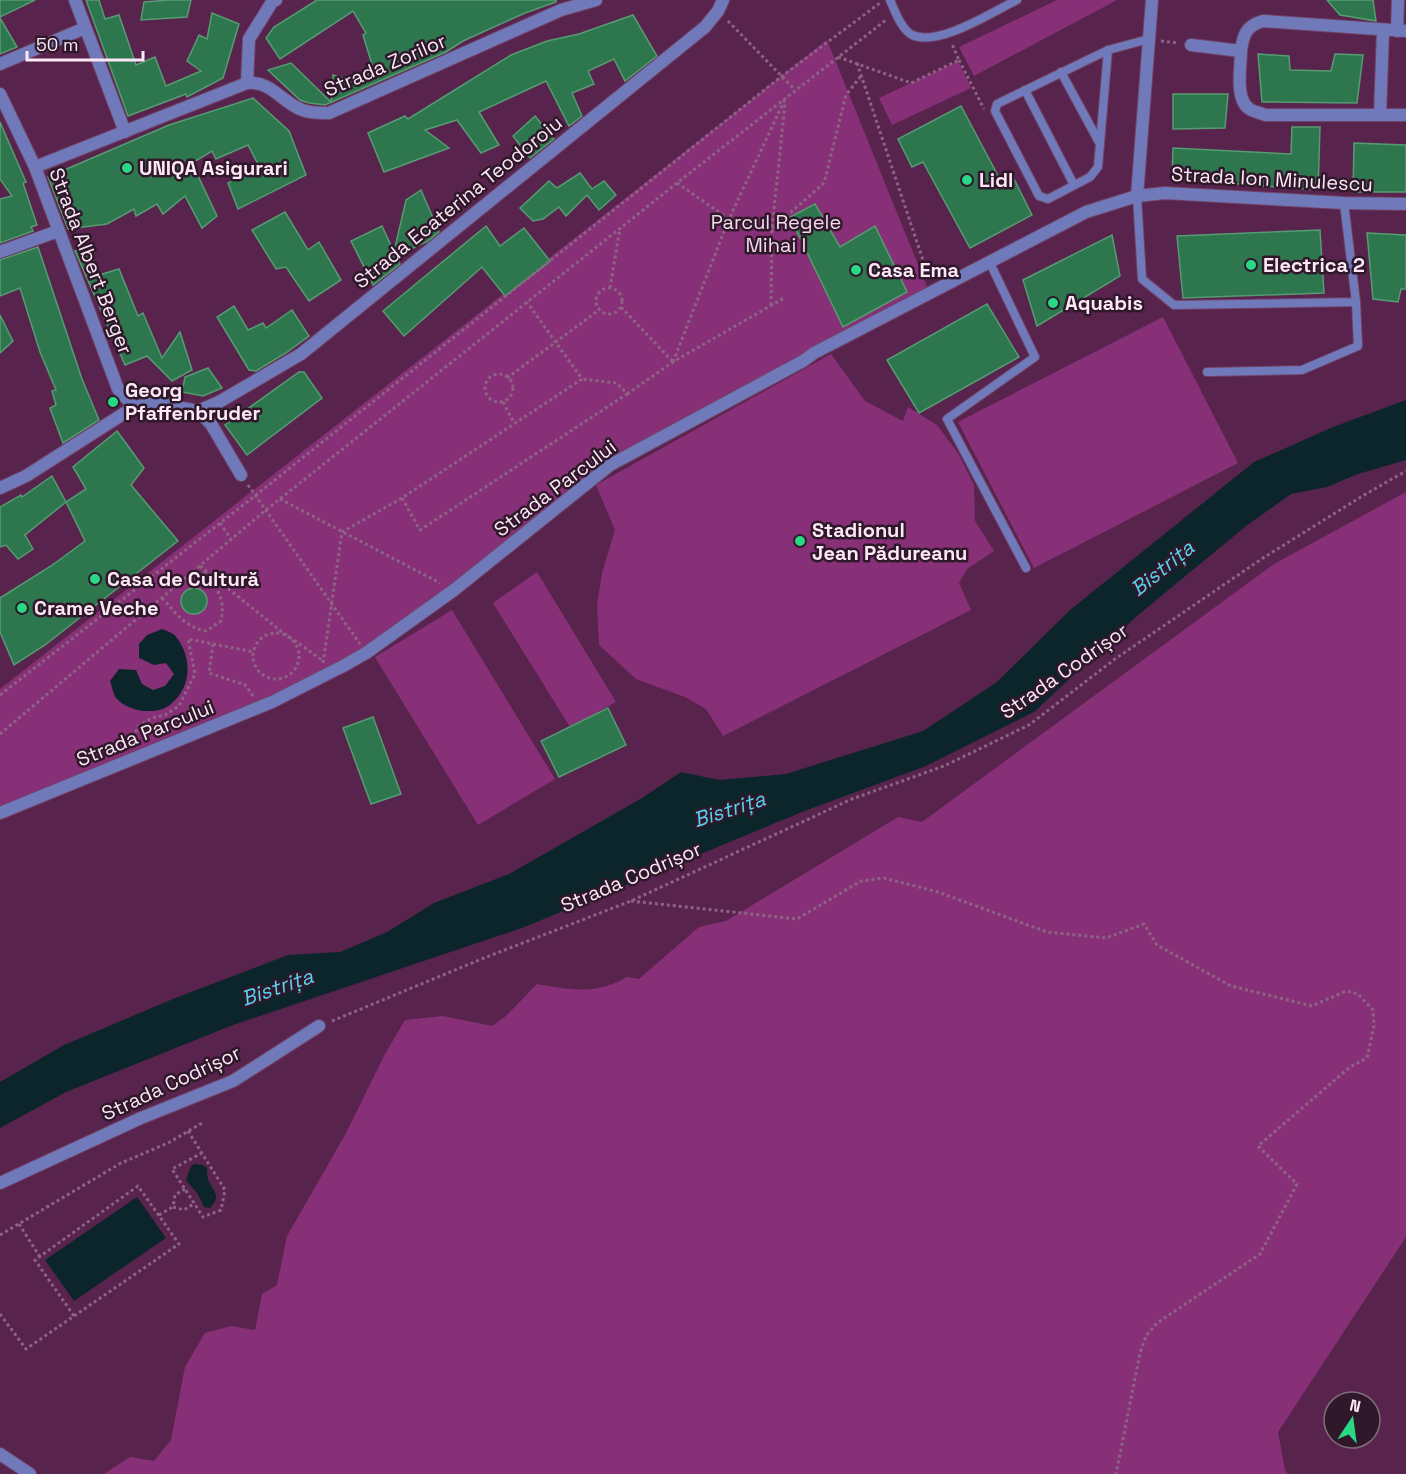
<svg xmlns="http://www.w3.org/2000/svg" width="1406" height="1474" font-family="'Space Grotesk',sans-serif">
<rect width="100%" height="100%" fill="#58244d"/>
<g fill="#883077">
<polygon points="1057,0 1117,0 974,76 959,47"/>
<polygon points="827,40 927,287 610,465 345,665 0,806 0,689"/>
<polygon points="958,61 971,88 892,125 879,98"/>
<polygon points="1163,317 1238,463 1034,568 958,422"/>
<polygon points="831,354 865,401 903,421 908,407 937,425 958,453 974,485 975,521 994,551 967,569 959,583 971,610 723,736 706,709 685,697 636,679 599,645 597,605 602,573 615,530 596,485"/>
<path d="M1406 492V1237L1278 1432 1285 1470 1288 1474H104L130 1457 154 1461 171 1440 185 1367 205 1333 231 1326 255 1330 262 1294 277 1285 287 1236 345 1135 385 1054 405 1020 443 1016 492 1026 506 1016 537 984C570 990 597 995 627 977L639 979 699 927 726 921 898 817 922 822 1274 564Z"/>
<polygon points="537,572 616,702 570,727 493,603"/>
<polygon points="452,610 555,779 478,825 375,657"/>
</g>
<g fill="#0c252b">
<polygon points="1406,400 1406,460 1358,474 1327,487 1291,494 1246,526 1137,616 1034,712 926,766 802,812 522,928 233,1025 66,1092 0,1128 0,1082 64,1045 173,999 288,955 340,952 387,932 434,903 509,874 642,798 681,772 719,780 786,774 923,731 997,682 1070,610 1254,462 1333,427"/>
<path d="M162 629C167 631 174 633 177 638 192 658 192 687 171 704 157 716 128 712 116 698 113 694 112 686 110 681L119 669 136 670 142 684 153 690 165 686 174 674 166 663 154 665 139 658V644L147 635Z"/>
<path d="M195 1164 203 1165 207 1168C207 1171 207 1175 208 1179 212 1191 223 1195 210 1208L204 1207 197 1193 186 1180 191 1166Z"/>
<polygon points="137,1197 166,1238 74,1301 45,1260"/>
</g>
<g fill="#2e774e" stroke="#569c72" stroke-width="1.5">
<polygon points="0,0 35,0 0,17"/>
<polygon points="86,0 99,0 105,19 119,15 136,65 155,57 166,86 201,71 187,61 199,35 207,39 212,13 239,24 223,78 187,97 186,94 128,116"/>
<polygon points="169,0 191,0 187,17 141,20 144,2"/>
<polygon points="317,0 556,0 556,2 525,13 463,41 446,52 325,105 309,103 300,100 268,70 291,63 331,102 333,75 359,83 373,68 363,35 366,33 353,11 280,59 266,38 274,27"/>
<polygon points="1327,0 1373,0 1376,21 1340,15"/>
<polygon points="633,15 657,56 625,81 614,59 588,71 594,84 572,93 582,116 569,126 546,81 479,112 499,145 481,153 457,120 425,130 449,148 384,172 368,133 405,116 408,119 511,55 547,41 579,34"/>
<polygon points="0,18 17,47 0,54"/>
<polygon points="1258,54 1289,56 1290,70 1331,71 1335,54 1363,55 1357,103 1262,102"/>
<polygon points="1173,94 1228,94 1225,128 1173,129"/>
<polygon points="253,98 289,131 306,175 238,209 228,183 259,166 248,145 216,159 212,151 192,163 217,216 202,228 185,196 163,214 157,204 136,216 134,209 107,224 68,229 48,177 169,125"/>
<polygon points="961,106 1002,183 1013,177 1032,215 970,248 923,162 912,167 898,139"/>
<polygon points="535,116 554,139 530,158 513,136"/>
<polygon points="0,122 26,182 23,183 37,225 31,227 33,231 0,243 0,199 12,196 0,179"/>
<polygon points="1292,127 1320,127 1318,190 1172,179 1173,148 1291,154"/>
<polygon points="1354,143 1406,145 1406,192 1353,192"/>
<polygon points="580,173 592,189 604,181 616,195 599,210 587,195 566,216 559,207 543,219 533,221 520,208 549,181 557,188"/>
<polygon points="421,190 439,232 428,241 396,256 400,264 373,285 351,241 382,226 394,252 406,200"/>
<polygon points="815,204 840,247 875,226 907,292 843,327 790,217"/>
<polygon points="285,212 308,250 319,242 341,280 309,301 286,267 276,269 252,230"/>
<polygon points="486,226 500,246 524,228 550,261 505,296 482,267 404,336 383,311"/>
<polygon points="1320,230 1324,293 1183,298 1177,236"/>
<polygon points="1367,233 1406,235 1406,289 1401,289 1398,302 1373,299"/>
<polygon points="1112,235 1120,276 1037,326 1023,280"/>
<polygon points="38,247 82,379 99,420 63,443 50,408 56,405 52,391 56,390 40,352 20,288 0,296 0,260"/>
<polygon points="88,248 99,275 119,269 138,316 143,313 162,358 180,332 192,370 172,381 147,356 125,365 75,251"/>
<polygon points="987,304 1019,357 919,413 887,360"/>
<polygon points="234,306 248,330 263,323 266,328 292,310 309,336 286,353 256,371 249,370 217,317"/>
<polygon points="0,315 13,341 0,353"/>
<polygon points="208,368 222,388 203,396 182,392 185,377"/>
<polygon points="299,372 304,372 322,398 247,455 225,425"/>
<polygon points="117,431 144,468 131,485 178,541 45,645 14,665 0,632 0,598 51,566 85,541 66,502 86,489 73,467"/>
<polygon points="52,476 66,502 25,535 33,549 18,559 6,545 0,547 0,507 21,495 22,497"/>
<circle cx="194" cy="601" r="13"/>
<polygon points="608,708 626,745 559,777 541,741"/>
<polygon points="373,717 401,794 371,804 343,728"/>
</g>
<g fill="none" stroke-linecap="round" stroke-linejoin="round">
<defs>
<g id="service">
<path d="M890 0C895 11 901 29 912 35 939 47 992 12 1017 0"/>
<polyline points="1108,50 1098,167 1090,177 1048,199 1039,196 995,111 997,104 1108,50 1149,39"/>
<polyline points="1061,72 1100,144"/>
<polyline points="1025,90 1074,185"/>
<polyline points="1137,196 1142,279 1174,305 1356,302 1344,203"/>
<polyline points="990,263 1035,357 947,419 1026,568"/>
<polyline points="1207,372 1302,370 1358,346 1356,302"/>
</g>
<polyline id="pedestrian" points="0,94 35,167"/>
<g id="minor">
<polyline points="75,0 125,132"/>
<polyline points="1397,31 1398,0"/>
<path d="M1191 45 1241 51C1241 67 1234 101 1251 110 1255 112 1261 113 1265 115H1406"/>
<path d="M1241 51C1243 35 1246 26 1263 21L1406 31"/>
<polyline points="0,64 85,28"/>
<polyline points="247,83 249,39 272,2 276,0"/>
<polyline points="1380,115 1383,31"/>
<polyline points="1137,196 1152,0"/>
<polyline points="0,252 58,231"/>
<path d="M134 407 118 389 35 167 247 83C269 81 278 97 296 107 306 113 317 113 329 113L561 10 596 0"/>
<polyline points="198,411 219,402 301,354 705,27 718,11 723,0"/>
<polyline points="0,488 26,476 134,407 156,403 198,411 211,424 241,475"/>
<polyline points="0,813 272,702 345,665 366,653 454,590 610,465 803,361 814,353 1086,212 1137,196 1165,193 1344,203 1406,204"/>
<polyline points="0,1183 141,1118 233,1081 319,1026"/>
<polyline points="0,1454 30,1474"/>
</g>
</defs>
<use href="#service" stroke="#724368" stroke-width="10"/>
<use href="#pedestrian" stroke="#724368" stroke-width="14"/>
<use href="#minor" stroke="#724368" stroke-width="14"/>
<g stroke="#8d6383" stroke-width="3" stroke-dasharray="3 3" stroke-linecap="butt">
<polyline points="728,21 795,90"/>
<polyline points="1161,41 1178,43"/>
<polyline points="838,57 911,83 959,60 952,44"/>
<polyline points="959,60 984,109"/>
<polyline points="857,63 929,278"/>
<polyline points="677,183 729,219 772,229 824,183 846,95 861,76"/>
<circle cx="609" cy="301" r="13"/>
<polyline points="610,288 620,228"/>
<polyline points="771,305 772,229 785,103"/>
<polyline points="621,307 673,362"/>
<polyline points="673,362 729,219 785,99"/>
<circle cx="499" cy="388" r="14"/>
<polyline points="507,378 599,310"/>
<polyline points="627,394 673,362 784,298"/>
<polyline points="503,402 514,423"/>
<polyline points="248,485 360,644"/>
<polyline points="402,498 420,530 627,394 617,383 582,379"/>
<polyline points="280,499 440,583"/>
<polyline points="220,523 231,539"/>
<polyline points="200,566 281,631 322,660"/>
<path d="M162 598C176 613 185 627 206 631L221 621C226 597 216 588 203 570"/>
<circle cx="276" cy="656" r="23"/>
<polyline points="213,644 209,673 245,685 254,697"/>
<polyline points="323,663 342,532 402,498 582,379 527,302"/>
<polyline points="0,695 256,495 782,76 880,3"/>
<polyline points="0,734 266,510 677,183 886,20"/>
<polyline points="133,744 137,727 152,718 165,715 179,706 195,674 188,639 254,652"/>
<polyline points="631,901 797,919 861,881 884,878 938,892 1047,932 1106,938 1144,924 1157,945 1231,986 1312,1006 1346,991 1358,994 1373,1010 1374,1026 1367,1058 1350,1067 1258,1146 1297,1184 1260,1254 1157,1323 1146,1336 1140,1353 1116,1474"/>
<polyline points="332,1021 484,958 631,901 852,799 944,766 1029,725 1115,659 1263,558 1364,495 1406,471"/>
<polyline points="188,1131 225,1190 221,1210 203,1217 172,1169 202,1153"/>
<polyline points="185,1189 175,1195 173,1207 184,1210 195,1203"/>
<polyline points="159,1215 173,1207"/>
<polyline points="19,1224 40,1257"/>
<polyline points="0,1235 121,1163 168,1143 204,1122"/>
<polyline points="0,1314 26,1349 179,1244 138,1186 35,1260 74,1316"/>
</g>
<use href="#service" stroke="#707abb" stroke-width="8"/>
<use href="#pedestrian" stroke="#707abb" stroke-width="12"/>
<use href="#minor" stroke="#707abb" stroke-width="12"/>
</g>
<g fill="#28d885" stroke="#30182b" stroke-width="2">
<circle cx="127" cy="168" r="6"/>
<circle cx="967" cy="180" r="6"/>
<circle cx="1251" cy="265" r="6"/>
<circle cx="856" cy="270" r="6"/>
<circle cx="1053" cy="303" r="6"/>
<circle cx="113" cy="402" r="6"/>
<circle cx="800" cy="541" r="6"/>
<circle cx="95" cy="579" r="6"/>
<circle cx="22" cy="608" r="6"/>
</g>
<g text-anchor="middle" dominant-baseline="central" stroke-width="5" stroke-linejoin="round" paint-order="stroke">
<g font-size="20" fill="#fce8f6" stroke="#30182b">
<text transform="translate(385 65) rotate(-23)">Strada Zorilor</text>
<text transform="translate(1272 179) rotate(3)">Strada Ion Minulescu</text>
<text transform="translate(458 202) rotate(-39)">Strada Ecaterina Teodoroiu</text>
<text transform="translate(91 261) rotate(69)">Strada Albert Berger</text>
<text transform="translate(555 488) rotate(-37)">Strada Parcului</text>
<text transform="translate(1064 671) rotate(-35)">Strada Codrișor</text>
<text transform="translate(145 733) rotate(-22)">Strada Parcului</text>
<text transform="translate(631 877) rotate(-23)">Strada Codrișor</text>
<text transform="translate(171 1083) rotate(-25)">Strada Codrișor</text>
</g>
<g font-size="20" font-weight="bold" fill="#fce8f6" stroke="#30182b" text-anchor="start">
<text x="139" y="168">UNIQA Asigurari</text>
<text x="979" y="180">Lidl</text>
<text x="1263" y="265">Electrica 2</text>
<text x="868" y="270">Casa Ema</text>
<text x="1065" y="303">Aquabis</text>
<text x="125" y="390">Georg<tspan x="125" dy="23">Pfaffenbruder</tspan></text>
<text x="812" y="530">Stadionul<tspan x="812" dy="23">Jean Pădureanu</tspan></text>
<text x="107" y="579">Casa de Cultură</text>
<text x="34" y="608">Crame Veche</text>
</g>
<g font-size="20" fill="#f3d9ec" stroke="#30182b">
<text x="776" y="222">Parcul Regele<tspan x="776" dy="23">Mihai I</tspan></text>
</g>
<g font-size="21" font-style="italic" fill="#56d2ef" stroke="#30182b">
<text transform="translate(1162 568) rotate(-39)">Bistrița</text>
<text transform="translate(729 809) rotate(-18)">Bistrița</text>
<text transform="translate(277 987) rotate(-19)">Bistrița</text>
</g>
</g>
<g transform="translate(1352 1420) rotate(13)"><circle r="28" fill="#30182b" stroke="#826b7c" stroke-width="1.5"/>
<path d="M0-4.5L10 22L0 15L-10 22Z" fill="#28d885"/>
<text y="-9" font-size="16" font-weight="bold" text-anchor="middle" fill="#fce8f6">N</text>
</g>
<path d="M27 51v9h116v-9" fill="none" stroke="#fce8f6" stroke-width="3"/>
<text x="36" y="51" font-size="18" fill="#fce8f6" stroke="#30182b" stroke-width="4.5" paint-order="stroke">50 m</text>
</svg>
